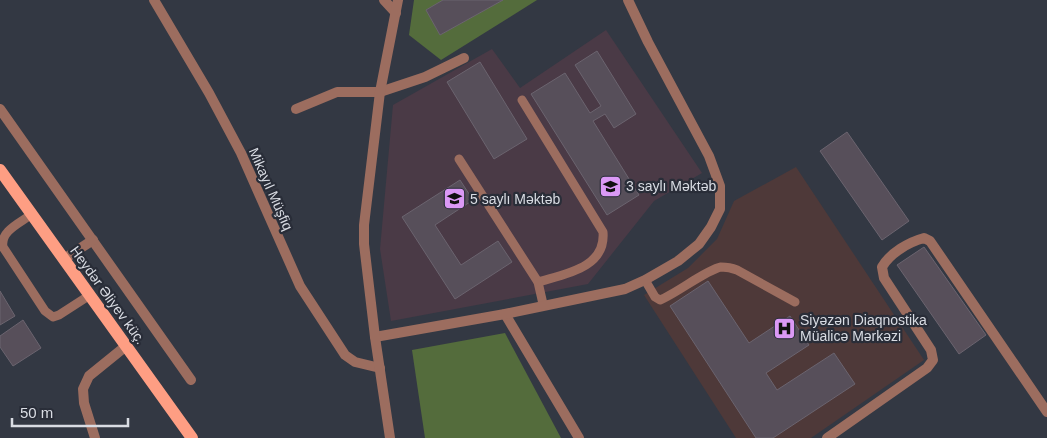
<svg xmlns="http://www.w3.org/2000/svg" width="1047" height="438" font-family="Helvetica,sans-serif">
<rect width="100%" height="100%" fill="#333843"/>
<polygon fill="#4a3a46" points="606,30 702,173 654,201 588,284 391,321 380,249 393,105 492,49 520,88"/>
<polygon fill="#4e3939" points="796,167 924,360 811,438 736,438 644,295 688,268 717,239 734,201"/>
<g fill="#546c3c">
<polygon points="414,0 537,0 441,60 409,35"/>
<polygon points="505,333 561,438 425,438 412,350"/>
</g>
<g fill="#574f5a" stroke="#6b646f">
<polygon points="443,0 503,0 440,35 426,10"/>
<polygon points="597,51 636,114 614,128 605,114 593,121 639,195 607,215 531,94 565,73 590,113 601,106 575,65"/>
<polygon points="480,62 527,139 494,159 447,82"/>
<polygon points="847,132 909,221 882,240 820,151"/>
<polygon points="460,180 473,200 435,225 461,265 498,241 512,262 455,299 402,217"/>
<polygon points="924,247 986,335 959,354 897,265"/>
<polygon points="708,281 749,343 790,316 809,345 766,373 777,390 834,353 855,384 773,438 756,438 670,306"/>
<polygon points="0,291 15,316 0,325"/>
<polygon points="23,320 41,348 13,366 0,347 0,336"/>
</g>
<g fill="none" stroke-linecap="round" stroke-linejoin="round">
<g stroke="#9c6d5f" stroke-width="9">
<path d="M522 100 603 232C606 268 565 274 538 282"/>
<polyline points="459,159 538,282 543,304"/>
<path d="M32 214C20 223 0 231 3 247L45 311 53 317 59 315 90 295"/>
<path d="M645 280 655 297 660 300C677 293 706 270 721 267 727 267 732 268 737 270L795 302"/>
</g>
<g stroke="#9c6d5f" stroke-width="10">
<polyline points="154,0 209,93 241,153 300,286 345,355 355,362 380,368"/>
<polyline points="384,0 396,13"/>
<polyline points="0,109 191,380"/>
<polyline points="296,109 337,92 380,92 425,77 464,58"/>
<polyline points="64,259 93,240"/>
<polyline points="505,314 579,438"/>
<polyline points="375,337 505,314 625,289 645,280 678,261 699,244 711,227 720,209 720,186 709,156 648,42 628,0"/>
<polyline points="95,438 84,403 83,389 89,376 126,346"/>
<path d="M827 438 927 368 933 360 931 350 884 278 882 267C890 253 909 242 924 238L930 241 1047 412"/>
</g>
<polyline stroke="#9c6d5f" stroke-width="10" points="390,438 375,337 364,244 364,225 380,92 398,0"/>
<polyline stroke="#fe9e83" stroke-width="12" points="0,170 192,438"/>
</g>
<defs>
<symbol id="school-square" viewBox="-11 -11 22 22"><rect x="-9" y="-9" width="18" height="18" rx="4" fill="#db99f6" stroke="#292d38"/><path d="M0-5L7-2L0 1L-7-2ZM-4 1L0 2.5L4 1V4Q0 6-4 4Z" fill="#111"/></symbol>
<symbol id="hospital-square" viewBox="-11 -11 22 22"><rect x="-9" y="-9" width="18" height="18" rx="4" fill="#db99f6" stroke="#292d38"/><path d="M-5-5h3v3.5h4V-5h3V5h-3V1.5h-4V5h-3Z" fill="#111"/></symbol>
</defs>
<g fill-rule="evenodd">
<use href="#school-square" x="598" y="174" width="25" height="25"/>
<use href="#school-square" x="442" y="186" width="25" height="25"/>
<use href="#hospital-square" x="772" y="316" width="25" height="25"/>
</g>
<g text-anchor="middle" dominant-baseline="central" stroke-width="4.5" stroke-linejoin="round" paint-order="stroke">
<g font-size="14" fill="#d9dce3" stroke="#292d38" text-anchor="start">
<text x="626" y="186">3 saylı Məktəb</text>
<text x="470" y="199">5 saylı Məktəb</text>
<text x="800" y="320">Siyəzən Diaqnostika<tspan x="800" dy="16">Müalicə Mərkəzi</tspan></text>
</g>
<g font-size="14" fill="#d9dce3" stroke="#292d38">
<text transform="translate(271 189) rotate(66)">Mikayıl Müşfiq</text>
<text transform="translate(108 295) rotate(54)">Heydər Əliyev küç.</text>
</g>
</g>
<path d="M12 418v8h116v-8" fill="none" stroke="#d9dce3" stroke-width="2.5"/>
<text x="20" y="418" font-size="15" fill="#d9dce3" stroke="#292d38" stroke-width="4" paint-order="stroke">50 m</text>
</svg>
